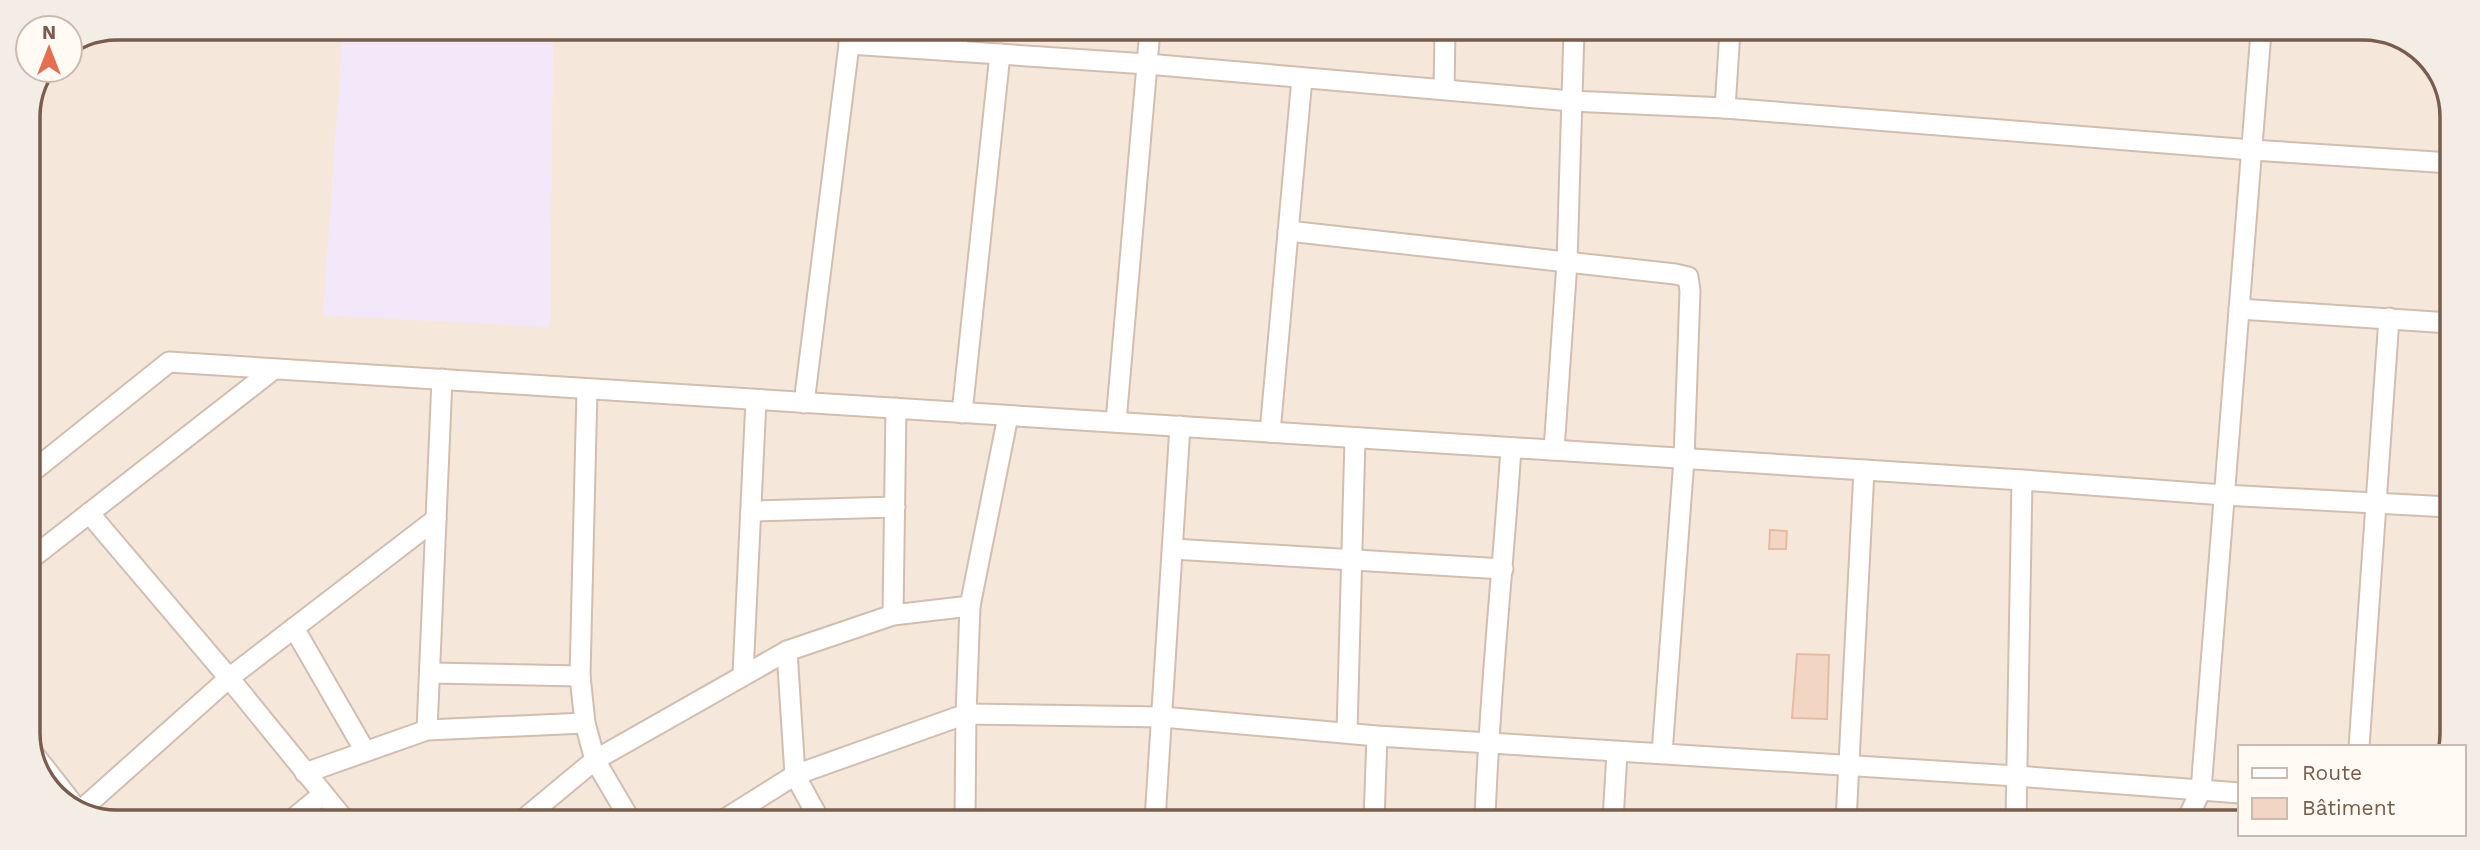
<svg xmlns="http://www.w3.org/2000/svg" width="2480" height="850" font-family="'Work Sans',sans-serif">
<rect width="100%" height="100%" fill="#fdf6ec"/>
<polygon fill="#f5e8da" points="117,28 2391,33 2433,63 2452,111 2447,747 2240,747 2240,822 89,817 47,787 28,739 28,112 47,70 70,70 70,47"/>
<polygon fill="#f3e8fa" points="343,28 465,29 553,36 550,327 323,315"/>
<g fill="#f3d5c3" stroke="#e6bba3" stroke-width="2">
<polygon points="1770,530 1787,531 1786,549 1769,549"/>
<polygon points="1797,654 1829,655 1827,719 1792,718"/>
</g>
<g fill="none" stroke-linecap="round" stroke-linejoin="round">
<defs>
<g id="minor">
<polyline points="849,44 1147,64 1571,101 1725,108 2252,150 2451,163"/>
<polyline points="957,51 958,30"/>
<polyline points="1444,89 1445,31"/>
<polyline points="1725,108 1730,31"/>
<polyline points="1288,231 1675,274 1688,277 1690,291 1684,459 1662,753"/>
<polyline points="2239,309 2450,323"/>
<polyline points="587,389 580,676 585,723 595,760 629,818"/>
<polyline points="804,403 851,29"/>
<polyline points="962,413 1000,54"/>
<polyline points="1116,422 1150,30"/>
<polyline points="1270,432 1302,78"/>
<polyline points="1554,450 1567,262 1574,31"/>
<polyline points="28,475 169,362 2022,480 2224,495 2449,507"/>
<polyline points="751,511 895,507"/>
<polyline points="89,513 229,678 343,818"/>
<polyline points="1173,549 1503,569"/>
<polyline points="28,561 274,369"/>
<polyline points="893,615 896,408"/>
<polyline points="294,628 365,751"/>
<polyline points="787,651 795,775 819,819"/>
<polyline points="430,673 580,676"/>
<polyline points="743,674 756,400"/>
<polyline points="427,730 442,379"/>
<polyline points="1347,732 1355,438"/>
<polyline points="2359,747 2389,318"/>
<polyline points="33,753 77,809"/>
<polyline points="305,773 427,730 585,723"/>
<polyline points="80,811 229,678 436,519"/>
<polyline points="294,818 323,794"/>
<polyline points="525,818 595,760 787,651 893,615 970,606 1008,416"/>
<polyline points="725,819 795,775 966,714 1162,717 1377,736 2016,776 2240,793"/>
<polyline points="965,819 966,714 970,606"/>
<polyline points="1155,820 1180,426"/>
<polyline points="1374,820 1377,736"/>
<path d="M1485 820C1489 696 1503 572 1511 448"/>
<polyline points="1613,820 1617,753"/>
<polyline points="1846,821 1864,470"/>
<polyline points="2016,821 2022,480"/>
<polyline points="2186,822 2201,790 2261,32"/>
</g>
</defs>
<use href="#minor" stroke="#d1beb0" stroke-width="23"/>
<use href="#minor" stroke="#fff" stroke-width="19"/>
</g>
<path d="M0 0H2480V850H0ZM117 40H2363A77 77 0 0 1 2440 117V733A77 77 0 0 1 2363 810H117A77 77 0 0 1 40 733V117A77 77 0 0 1 117 40Z" fill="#f4ede6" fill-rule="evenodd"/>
<path fill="none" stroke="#7a5c4d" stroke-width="3.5" d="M117 40H2363A77 77 0 0 1 2440 117V733A77 77 0 0 1 2363 810H117A77 77 0 0 1 40 733V117A77 77 0 0 1 117 40Z"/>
<rect x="2238" y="745" width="228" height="91" fill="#fffaf3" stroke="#cabbb1" stroke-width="2"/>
<rect x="2252" y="768" width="35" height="10" fill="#ffffff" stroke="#cabbb1" stroke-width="2"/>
<text x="2302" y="780" font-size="21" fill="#7a5c4d">Route</text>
<rect x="2252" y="798" width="35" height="21" fill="#f3d5c3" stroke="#cabbb1" stroke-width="2"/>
<text x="2302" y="815" font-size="21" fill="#7a5c4d">Bâtiment</text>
<g transform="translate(49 49)"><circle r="33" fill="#fffaf3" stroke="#cabbb1" stroke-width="2"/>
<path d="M0-5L12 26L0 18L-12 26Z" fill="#e76f51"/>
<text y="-10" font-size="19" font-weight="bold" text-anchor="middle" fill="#7a5c4d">N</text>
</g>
</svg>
